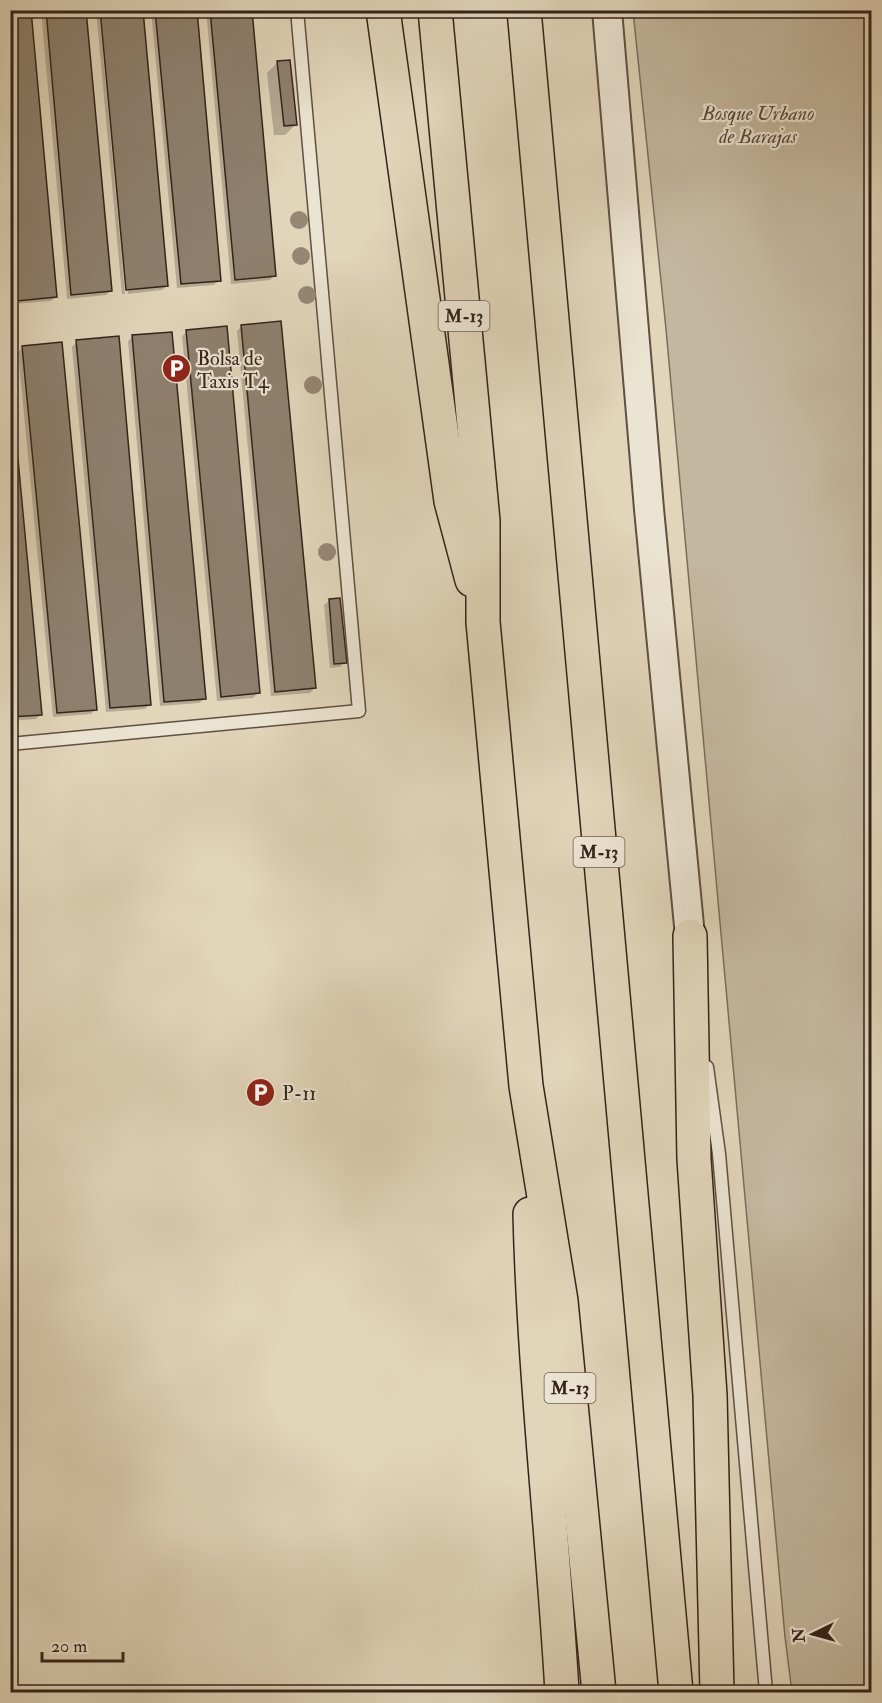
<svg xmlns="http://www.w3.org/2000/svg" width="882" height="1703" font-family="'IM FELL Double Pica',serif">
<rect width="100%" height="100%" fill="#e1d5ba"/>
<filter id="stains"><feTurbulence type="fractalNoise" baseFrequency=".00333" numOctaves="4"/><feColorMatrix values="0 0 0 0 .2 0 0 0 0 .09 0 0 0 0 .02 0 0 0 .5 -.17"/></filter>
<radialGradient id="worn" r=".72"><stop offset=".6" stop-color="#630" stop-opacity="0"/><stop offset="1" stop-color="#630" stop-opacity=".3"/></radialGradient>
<polygon fill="#c4b79f" stroke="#7c6d5d" stroke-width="1.5" points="633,11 871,11 871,1692 792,1692 785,1637 666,329"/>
<g fill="#0003">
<polygon points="10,10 56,296 51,301 13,304 10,279"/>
<polygon points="41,10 85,10 111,290 106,295 67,299"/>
<polygon points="96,10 99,10 125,294 122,294"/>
<polygon points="102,10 167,286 162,290 128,294"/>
<polygon points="151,10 195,10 219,280 214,285 177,288"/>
<polygon points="206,10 250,10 275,275 270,280 231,284"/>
<polygon points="278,62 295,125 285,135 274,135 267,73"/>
<polygon points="242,326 315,688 310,693 271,696 237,331"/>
<polygon points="187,332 258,693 253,698 217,701 182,336"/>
<polygon points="133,337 204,699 199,703 160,706 128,341"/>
<polygon points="77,342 150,704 145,709 106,712 72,347"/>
<polygon points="23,348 95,710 91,714 53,717 18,352"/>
<polygon points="10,390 40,715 36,719 10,721"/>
<polygon points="329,601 345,662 340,667 330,668 324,605"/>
</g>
<g fill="#8e806e" stroke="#35231b" stroke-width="1.5">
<polygon points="10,10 31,10 57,297 17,301 10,230"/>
<polygon points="46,10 86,10 112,291 71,295"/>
<polygon points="100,10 143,10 168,286 126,290"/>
<polygon points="155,10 197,10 221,281 181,284"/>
<polygon points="210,10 252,10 276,276 235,280"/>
<polygon points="290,60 297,125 284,126 277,61"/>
<polygon points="281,321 316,688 275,692 241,325"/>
<polygon points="227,326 260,693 221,697 186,330"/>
<polygon points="172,332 206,699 164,702 132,335"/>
<polygon points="119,336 151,705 110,708 76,340"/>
<polygon points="62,342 97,710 57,713 22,346"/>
<polygon points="10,374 42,715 10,717"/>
<polygon points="340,598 347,663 334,664 329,599"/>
</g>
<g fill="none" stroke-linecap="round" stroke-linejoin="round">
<defs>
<g id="service">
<polyline points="10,744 359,711 297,10"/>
<polyline points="707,1067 719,1154 766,1692"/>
</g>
<polyline id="tertiary" points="607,10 649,509 690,936"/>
<g id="motorway">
<polyline points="383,10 451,501 472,580"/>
<polyline points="435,10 483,521 483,622 526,1086 561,1301 599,1692"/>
<polyline points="524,10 676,1692"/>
<polyline points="690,936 694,1159 710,1395 717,1692"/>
<path d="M530 1214C534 1374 553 1533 562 1692"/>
</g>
</defs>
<use href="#service" stroke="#605043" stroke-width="15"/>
<use href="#tertiary" stroke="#605043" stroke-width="32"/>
<use href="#motorway" stroke="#35231b" stroke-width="36"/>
<use href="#service" stroke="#ece4d2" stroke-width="12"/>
<use href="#tertiary" stroke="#ece4d2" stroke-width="28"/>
<use href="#motorway" stroke="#e1d5ba" stroke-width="33"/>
</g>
<g fill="#968775">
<circle cx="299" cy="220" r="9"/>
<circle cx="301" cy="256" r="9"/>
<circle cx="307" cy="295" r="9"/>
<circle cx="313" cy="385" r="9"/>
<circle cx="327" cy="552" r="9"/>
</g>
<defs>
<symbol id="parking-disc" viewBox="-11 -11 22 22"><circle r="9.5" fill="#8f2418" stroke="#ece4d2"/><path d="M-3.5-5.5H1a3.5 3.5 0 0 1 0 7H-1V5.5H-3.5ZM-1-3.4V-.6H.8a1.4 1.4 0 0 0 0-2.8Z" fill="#fff"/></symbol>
</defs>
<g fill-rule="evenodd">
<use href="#parking-disc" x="160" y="352" width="33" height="33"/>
<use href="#parking-disc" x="244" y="1076" width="33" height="33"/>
</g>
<g text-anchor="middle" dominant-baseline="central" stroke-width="4.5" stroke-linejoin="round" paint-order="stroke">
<g fill="#ece4d2" stroke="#6c5d52" stroke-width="1.5">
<rect x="438.5" y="301" width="51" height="30" rx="4.5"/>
<rect x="573.5" y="837" width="51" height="30" rx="4.5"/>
<rect x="544.5" y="1373" width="51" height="30" rx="4.5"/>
</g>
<g font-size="18" font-weight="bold" fill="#35231b">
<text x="464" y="316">M-13</text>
<text x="599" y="852">M-13</text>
<text x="570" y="1388">M-13</text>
</g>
<g font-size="20" font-style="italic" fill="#59483c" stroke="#ece4d2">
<text x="758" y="113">Bosque Urbano<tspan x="758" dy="23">de Barajas</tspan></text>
</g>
<g font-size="20" fill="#35231b" stroke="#ece4d2" text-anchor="start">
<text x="197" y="358">Bolsa de<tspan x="197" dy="23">Taxis T4</tspan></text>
<text x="282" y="1093">P-11</text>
</g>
</g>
<rect width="882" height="1703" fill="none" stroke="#e1d5ba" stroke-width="36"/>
<rect x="12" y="12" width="858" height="1679" fill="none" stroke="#35231b" stroke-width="3"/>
<rect x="18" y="18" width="846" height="1667" fill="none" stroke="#35231b" stroke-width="1.5"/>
<g transform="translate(813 1634) rotate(265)" stroke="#ece4d2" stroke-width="4.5" paint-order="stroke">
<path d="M0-4.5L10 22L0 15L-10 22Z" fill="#35231b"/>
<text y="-9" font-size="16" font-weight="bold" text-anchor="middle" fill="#35231b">N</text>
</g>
<path d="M42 1652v9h81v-9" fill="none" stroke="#35231b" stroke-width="3"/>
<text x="51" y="1652" font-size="18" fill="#35231b" stroke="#ece4d2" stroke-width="4.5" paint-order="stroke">20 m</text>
<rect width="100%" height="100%" filter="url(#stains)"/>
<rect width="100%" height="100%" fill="url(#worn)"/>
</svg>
